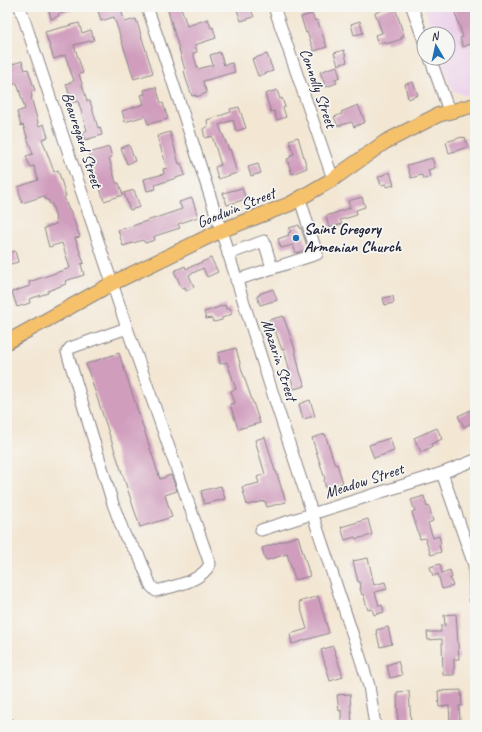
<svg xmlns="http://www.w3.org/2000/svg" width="482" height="732" font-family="Caveat,sans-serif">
<rect width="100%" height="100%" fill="#f6f6f2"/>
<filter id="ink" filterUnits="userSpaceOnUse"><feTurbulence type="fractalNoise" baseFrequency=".025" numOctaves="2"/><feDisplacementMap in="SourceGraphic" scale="8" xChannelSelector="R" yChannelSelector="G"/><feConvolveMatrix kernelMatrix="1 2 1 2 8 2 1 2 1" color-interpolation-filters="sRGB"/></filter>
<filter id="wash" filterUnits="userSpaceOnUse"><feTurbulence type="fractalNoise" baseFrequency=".012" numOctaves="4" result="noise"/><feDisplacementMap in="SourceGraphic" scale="16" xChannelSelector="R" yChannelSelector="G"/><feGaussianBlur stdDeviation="0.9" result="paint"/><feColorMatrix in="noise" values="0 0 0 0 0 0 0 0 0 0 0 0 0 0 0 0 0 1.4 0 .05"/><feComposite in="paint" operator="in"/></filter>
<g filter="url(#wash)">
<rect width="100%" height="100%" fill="#f3e7d4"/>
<polygon fill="#ecd1ea" points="424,7 475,7 475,95 464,95 454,91 448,80 441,58 448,58 448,34 433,34"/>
<g id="blocks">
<g fill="#d09dbd">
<polygon points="48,7 73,7 74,10 58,14 59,16 51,19"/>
<polygon points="97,7 120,7 125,22 136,19 153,73 134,79 114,17 101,21"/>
<polygon points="167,7 181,7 187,26 208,19 211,28 213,27 216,38 195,45 197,52 193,53 198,69 213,65 210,55 220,52 224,65 232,63 235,72 203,81 207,93 196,97 196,95 192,96 186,79 184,70 185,70"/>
<polygon points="236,7 250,7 254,17 241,21"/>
<polygon points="391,7 395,7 404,36 401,37 402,39 386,44 385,41 378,44 375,35 382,33 375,13"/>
<polygon points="453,7 475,7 475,42 463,47 460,38 463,37"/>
<polygon points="312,14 315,21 317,20 327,47 314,51 307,32 306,33 301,17"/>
<polygon points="360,21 363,33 354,35 351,24"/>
<polygon points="79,23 82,33 91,30 94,40 74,45 83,73 79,74 87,101 90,101 98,128 100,127 102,135 85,140 83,133 87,130 78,101 72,103 66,84 74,81 65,55 54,59 45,32"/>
<polygon points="344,50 347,62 338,65 334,53"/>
<polygon points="267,54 273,71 258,76 252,59"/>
<polygon points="22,61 25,70 28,69 35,91 31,92 32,97 31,97 39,126 44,124 48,137 42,139 54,172 58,170 66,196 64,197 69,211 70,210 80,237 75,238 84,263 81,264 84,275 65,281 66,284 48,291 48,293 29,299 30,303 17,307 12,292 30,286 29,282 70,268 62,243 49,247 44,228 56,224 55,219 56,219 52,204 50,204 48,200 46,200 44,196 22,203 18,187 38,180 34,166 30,167 26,156 33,154 23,125 21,126 17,112 25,109 17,83 7,87 7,66"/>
<polygon points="337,66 340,77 335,79 337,83 326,87 320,72"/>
<polygon points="413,82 418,95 408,99 405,84"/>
<polygon points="156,87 161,103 163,103 168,119 148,124 145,116 125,122 122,111 144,104 141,95 145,94 144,90"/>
<polygon points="277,90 280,99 282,98 285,107 283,108 286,117 277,120 274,111 271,112 265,94"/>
<polygon points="358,105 365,122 354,127 352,122 338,126 334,117 342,114 341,112"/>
<polygon points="239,107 246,128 236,131 233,120 219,125 229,150 230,149 237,173 218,179 215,167 221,165 212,136 205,138 203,129 208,126 207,120 231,112 230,109"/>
<polygon points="170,132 179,164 181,163 185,175 155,185 156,189 147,191 144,179 164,174 163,169 167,168 157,136"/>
<polygon points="298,137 307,168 292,174 287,159 290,158 290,156 294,154 289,140"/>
<polygon points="462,137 462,138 465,137 468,147 449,153 446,142"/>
<polygon points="129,145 135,161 127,164 121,148"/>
<polygon points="109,147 112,157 109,158 116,183 119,183 123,195 104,201 89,153"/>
<polygon points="432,158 435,168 428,170 430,177 423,179 422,175 411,178 407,165"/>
<polygon points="258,164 261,173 251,176 248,167"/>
<polygon points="390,172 394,185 386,187 386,184 381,185 378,177"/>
<polygon points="242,188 246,199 227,205 223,193"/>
<polygon points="134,190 140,207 130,210 124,193"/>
<polygon points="362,197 365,207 356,210 357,215 340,220 342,224 329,228 326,216 350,208 348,201"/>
<polygon points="192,198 198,217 178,224 180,228 155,236 154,237 155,240 145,243 143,240 123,246 118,230 129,227 182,209 179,202"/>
<polygon points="299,225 300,228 301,228 308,249 296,253 293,245 281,248 278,239 289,235 288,233 291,232 289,228"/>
<polygon points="15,251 18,262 7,265 7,254"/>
<polygon points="211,258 218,272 207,277 203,268 189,275 194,287 186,291 185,287 182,288 174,271 185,266 186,269"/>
<polygon points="273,289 277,300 260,305 257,296 260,295 259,294"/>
<polygon points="393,296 394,303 385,305 383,298"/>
<polygon points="225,305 226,309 230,308 232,314 222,318 222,320 214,322 211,318 206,319 204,312"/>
<polygon points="283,316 294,346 300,372 305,386 294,389 284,349 282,350 275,330 272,331 269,320"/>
<polygon points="236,348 242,371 260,423 238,429 230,404 235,403 231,391 236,389 227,362 220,364 218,353"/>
<polygon points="119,353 160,479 171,475 177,491 165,495 172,517 140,527 86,364"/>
<polygon points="310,400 315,416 303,419 299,404"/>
<polygon points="475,408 475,421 464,427 458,416"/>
<polygon points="437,428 442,439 431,444 432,447 421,452 414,438"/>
<polygon points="325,434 335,465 337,464 343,483 326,489 324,480 325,479 312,438"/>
<polygon points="265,437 275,471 276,471 286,502 267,507 265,501 247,505 242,487 259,483 257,477 265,474 255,440"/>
<polygon points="390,438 394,451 374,458 369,445"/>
<polygon points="221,486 225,499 204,504 201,491"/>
<polygon points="424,496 427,507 429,506 433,521 428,523 433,538 439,536 441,544 439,545 441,552 431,555 425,538 420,539 412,512 415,511 411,500"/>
<polygon points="368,519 372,535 356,539 355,537 345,540 341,527"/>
<polygon points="298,536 310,576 295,580 287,554 267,560 265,559 262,548"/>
<polygon points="368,558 374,585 385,582 387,589 375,592 379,606 382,605 384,612 374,615 372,609 368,610 363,594 362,595 360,588 361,588 360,582 358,582 353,561"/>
<polygon points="440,564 442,573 450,570 452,578 450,578 453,586 442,589 438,574 433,576 430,567"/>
<polygon points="318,596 329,633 292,644 290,634 307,629 299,602"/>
<polygon points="456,614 459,659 454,659 454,675 443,675 442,639 428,640 427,632 441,632 441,626 445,625 444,615"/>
<polygon points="388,627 392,644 380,647 376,630"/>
<polygon points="333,646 343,677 330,681 321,650"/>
<polygon points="398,661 402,675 390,678 387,665"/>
<polygon points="461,690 462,706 459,706 460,720 450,721 449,706 439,707 438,691"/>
<polygon points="409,691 411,725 398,725 397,692"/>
<polygon points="350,694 352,725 341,725 341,710 339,711 337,695"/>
</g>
</g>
</g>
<g filter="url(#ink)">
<use href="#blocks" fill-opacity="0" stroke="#8a8488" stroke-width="1"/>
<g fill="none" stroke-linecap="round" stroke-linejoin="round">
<defs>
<g id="minor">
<path d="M20 7 127 328 210 564C201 582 174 586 156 591L151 586 139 556 125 536 113 504 67 352 70 348 127 328"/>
<path d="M147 7C189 125 225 244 263 363 294 461 328 559 360 657L369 686 375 725"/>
<polyline points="274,7 333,179"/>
<polyline points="412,7 424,41"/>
<polyline points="430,58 449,111"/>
<polyline points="228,254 264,241 272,268"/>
<polyline points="236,280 317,254 300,199"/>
<polyline points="442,473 474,565 475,599"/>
<polyline points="261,530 442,473 475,460"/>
<polyline points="7,723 10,725"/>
</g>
<polyline id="major" points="7,342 113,283 220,231 290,204 333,179 385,142 438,115 475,105"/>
</defs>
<use href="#minor" stroke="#8a8488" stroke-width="13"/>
<use href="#major" stroke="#8a8488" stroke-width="16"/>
<use href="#minor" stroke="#fff" stroke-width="11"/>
<use href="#major" stroke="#f5c16b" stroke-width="14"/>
</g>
</g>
<circle fill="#1f6fb2" stroke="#f6f6f2" stroke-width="1.5" cx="296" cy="238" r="4"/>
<g text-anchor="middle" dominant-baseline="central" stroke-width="3.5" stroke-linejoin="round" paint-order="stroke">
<g font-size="16" fill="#22223b" stroke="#f6f6f2">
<text transform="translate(318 88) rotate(71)">Connolly Street</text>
<text transform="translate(82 140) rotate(72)">Beauregard Street</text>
<text transform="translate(236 208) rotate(-22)">Goodwin Street</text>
<text transform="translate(279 360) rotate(72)">Mazarin Street</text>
<text transform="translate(364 481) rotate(-18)">Meadow Street</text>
</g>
<g font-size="16" font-weight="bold" fill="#22223b" stroke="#f6f6f2" text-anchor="start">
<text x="304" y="229">Saint Gregory<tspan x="304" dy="18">Armenian Church</tspan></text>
</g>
</g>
<rect width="482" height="732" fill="none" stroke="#f6f6f2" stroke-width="24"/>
<g transform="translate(436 46) rotate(351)"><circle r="19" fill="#f6f6f2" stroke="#a1a1a9"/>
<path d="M0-3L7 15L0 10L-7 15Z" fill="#1f6fb2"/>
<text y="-6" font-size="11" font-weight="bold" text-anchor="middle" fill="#22223b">N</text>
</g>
</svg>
